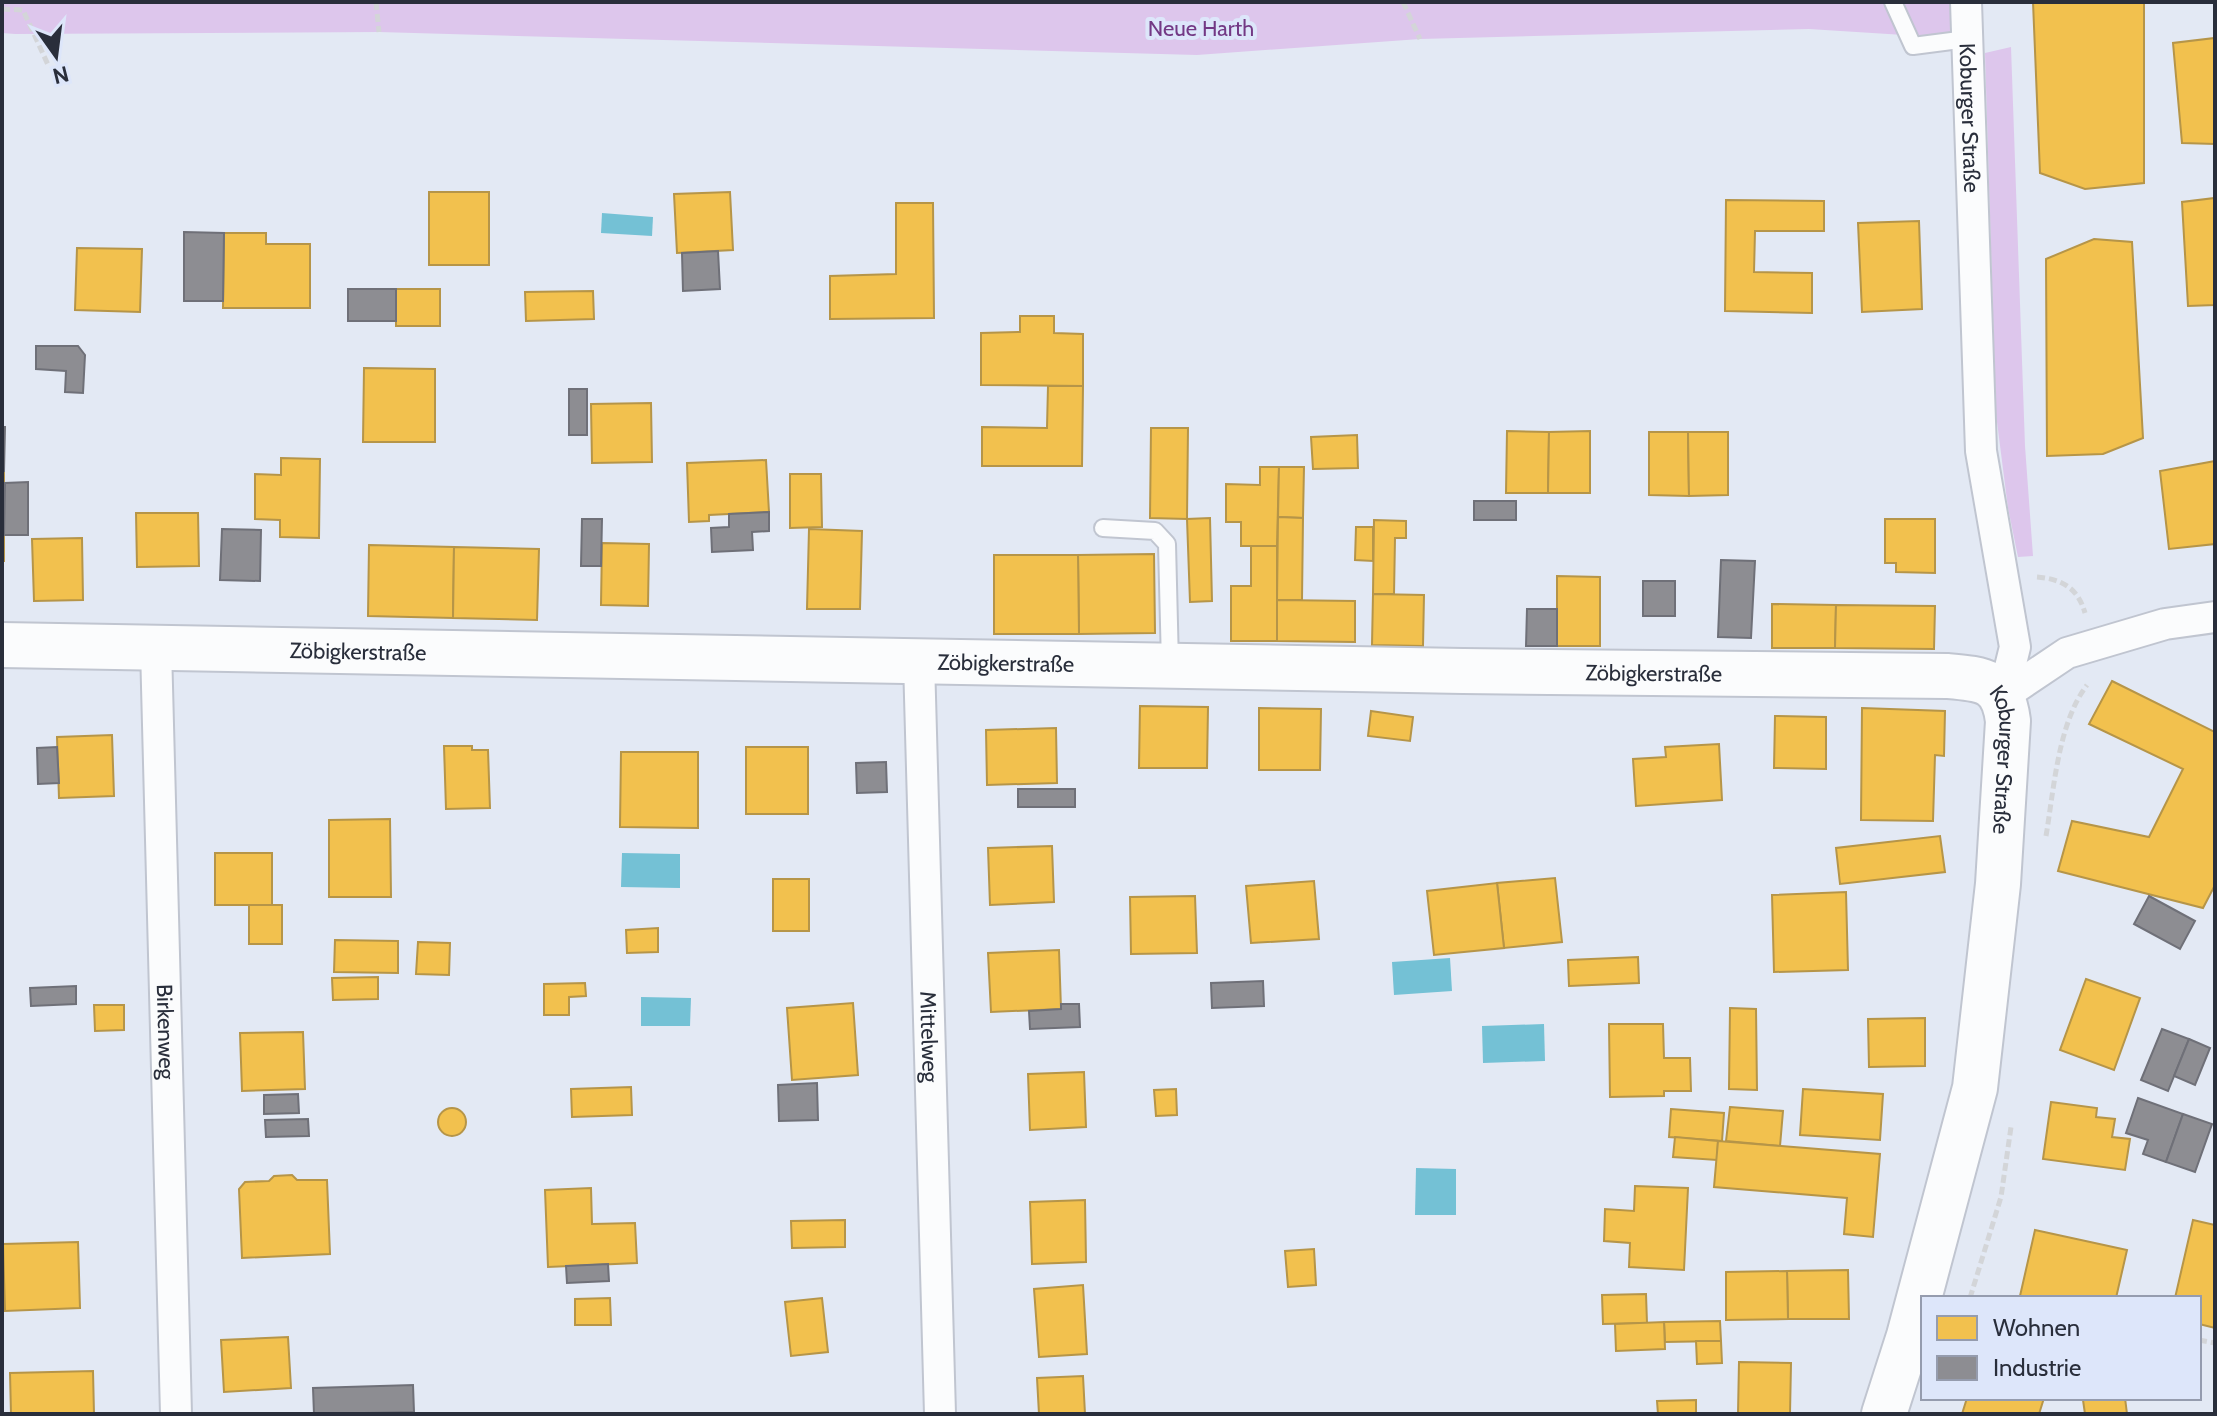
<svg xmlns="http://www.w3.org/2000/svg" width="2217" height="1416" font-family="Cabin,sans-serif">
<rect width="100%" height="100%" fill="#e3e9f4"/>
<g fill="#ddc6ec">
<polygon points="2,2 1966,2 1967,39 1809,29 1420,39 1197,55 379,32 15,34 2,33"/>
<polygon points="2011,47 2025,446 2033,556 2018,557 2008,508 1996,414 1985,53"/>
</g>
<g fill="#74c1d5">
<polygon points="602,213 653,217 652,236 601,233"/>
<polygon points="622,853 680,854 680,888 621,887"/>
<polygon points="1450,958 1452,991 1394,995 1392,962"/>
<polygon points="641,997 691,998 690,1026 641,1026"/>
<polygon points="1544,1024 1545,1061 1483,1063 1482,1026"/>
<polygon points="1416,1168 1456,1169 1456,1215 1415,1215"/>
</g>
<g fill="#f2c14e" stroke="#b69548" stroke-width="2">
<polygon points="2033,2 2144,2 2144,183 2085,189 2040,173"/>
<polygon points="2215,38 2215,144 2182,143 2173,43"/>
<rect x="429" y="192" width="60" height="73"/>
<polygon points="730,192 733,250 677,253 674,194"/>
<polygon points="2215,198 2215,305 2188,306 2182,202"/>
<polygon points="1726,200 1824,201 1824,231 1755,231 1754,272 1812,273 1812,313 1725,311"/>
<polygon points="896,203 933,203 934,318 830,319 830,276 896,274"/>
<polygon points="1919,221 1922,309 1862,312 1858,223"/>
<polygon points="224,233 266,233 266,244 310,244 310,308 223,308"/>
<polygon points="2094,239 2132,242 2143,438 2103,454 2047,456 2046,259"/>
<polygon points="77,248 142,249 140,312 75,310"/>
<rect x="396" y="289" width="44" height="37"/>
<polygon points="593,291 594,319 526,321 525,292"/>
<polygon points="1020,316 1054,316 1054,333 1083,334 1083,386 981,385 981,333 1020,332"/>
<polygon points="364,368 435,369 435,442 363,442"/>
<polygon points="1048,386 1083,386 1082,466 982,466 982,427 1047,428"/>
<polygon points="651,403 652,462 592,463 591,404"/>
<polygon points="1151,428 1188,428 1187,519 1150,518"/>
<polygon points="1507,431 1549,432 1548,493 1506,493"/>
<polygon points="1590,431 1590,493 1548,493 1549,432"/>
<polygon points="1649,432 1688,432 1689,496 1649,495"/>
<polygon points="1688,432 1728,432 1728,495 1689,496"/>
<polygon points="1357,435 1358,468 1313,469 1311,437"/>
<polygon points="281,458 320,459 319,538 280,537 280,520 255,519 255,474 281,475"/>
<polygon points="766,460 769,512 709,515 709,521 689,522 687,463"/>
<polygon points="2215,461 2215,544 2169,549 2160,471"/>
<polygon points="1260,467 1279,467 1277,546 1241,546 1241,522 1226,522 1226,484 1260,485"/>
<polygon points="1279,467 1304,467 1303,518 1278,517"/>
<rect x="2" y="471" width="2" height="90"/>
<polygon points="790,474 821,474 822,527 790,528"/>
<polygon points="136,513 198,513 199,566 137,567"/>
<polygon points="1278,517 1303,518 1302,600 1277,600"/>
<polygon points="1210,518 1212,601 1190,602 1187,519"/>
<polygon points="1885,519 1935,519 1935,573 1896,572 1896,563 1885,563"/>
<polygon points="1374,520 1406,521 1406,538 1395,538 1394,594 1373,594"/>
<polygon points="1356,527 1373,527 1373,561 1355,560"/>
<polygon points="809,529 862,531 860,609 807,609"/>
<polygon points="82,538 83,600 34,601 32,539"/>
<polygon points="602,543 649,544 648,606 601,605"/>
<polygon points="369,545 454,547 453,618 368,616"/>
<polygon points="1251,546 1277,546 1277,641 1231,641 1231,586 1251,586"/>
<polygon points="454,547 539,549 537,620 453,618"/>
<polygon points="1154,554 1155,633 1079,634 1078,555"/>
<polygon points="994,555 1078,555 1079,634 994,634"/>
<polygon points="1557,576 1600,577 1600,646 1557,646"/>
<polygon points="1373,594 1424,595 1423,646 1372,645"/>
<polygon points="1277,600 1355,601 1355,642 1277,641"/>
<polygon points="1772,604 1836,605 1835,648 1772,648"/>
<polygon points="1836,605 1935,606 1934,649 1835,648"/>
<polygon points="2112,681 2215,732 2215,885 2203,908 2058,871 2072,821 2149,837 2183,769 2089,724"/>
<polygon points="1140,706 1208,707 1207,768 1139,768"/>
<polygon points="1259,708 1321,709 1320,770 1259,770"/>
<polygon points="1862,708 1945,711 1944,756 1935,755 1933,821 1861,820"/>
<polygon points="1371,711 1413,717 1410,741 1368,736"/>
<polygon points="1775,716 1826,717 1826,769 1774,768"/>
<polygon points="1056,728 1057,783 987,785 986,730"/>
<polygon points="112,735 114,796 59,798 57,737"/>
<polygon points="1719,744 1722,800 1636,806 1633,759 1666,757 1665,747"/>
<polygon points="444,746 472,746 472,750 488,750 490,808 446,809"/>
<rect x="746" y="747" width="62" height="67"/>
<polygon points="621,752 698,752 698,828 620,827"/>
<polygon points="390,819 391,897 329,897 329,820"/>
<polygon points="1940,836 1945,872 1840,884 1836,848"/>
<polygon points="1052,846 1054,902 990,905 988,848"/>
<rect x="215" y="853" width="57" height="52"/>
<polygon points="1555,878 1562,942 1504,948 1497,883"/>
<rect x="773" y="879" width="36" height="52"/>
<polygon points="1314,881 1319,939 1251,943 1246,886"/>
<polygon points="1497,883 1504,948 1434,955 1427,891"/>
<polygon points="1846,892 1848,970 1774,972 1772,895"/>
<polygon points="1195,896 1197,953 1131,954 1130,897"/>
<rect x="249" y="905" width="33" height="39"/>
<polygon points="658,928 658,952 627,953 626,930"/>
<polygon points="335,940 398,941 398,973 334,972"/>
<polygon points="418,942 450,943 449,975 416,974"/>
<polygon points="1059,950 1061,1009 991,1012 988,953"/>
<polygon points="1638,957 1639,983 1569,986 1568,960"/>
<polygon points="378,977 378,999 333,1000 332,978"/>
<polygon points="2086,979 2140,998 2114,1070 2060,1050"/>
<polygon points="585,983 586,996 569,997 569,1015 544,1015 544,984"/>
<polygon points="853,1003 858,1075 792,1080 787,1008"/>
<polygon points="94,1005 124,1005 124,1030 95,1031"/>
<polygon points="1730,1008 1756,1009 1757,1090 1729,1089"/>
<polygon points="1925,1018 1925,1066 1869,1067 1868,1019"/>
<polygon points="1609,1024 1663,1024 1664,1058 1690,1058 1691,1091 1664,1091 1664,1096 1610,1097"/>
<polygon points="303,1032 305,1089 242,1091 240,1033"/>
<polygon points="1084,1072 1086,1127 1030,1130 1028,1074"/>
<polygon points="631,1087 632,1115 572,1117 571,1089"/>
<polygon points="1176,1089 1177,1115 1156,1116 1154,1090"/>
<polygon points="1803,1089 1883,1094 1880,1140 1800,1135"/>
<polygon points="2051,1102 2097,1108 2096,1117 2115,1119 2112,1137 2130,1139 2125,1170 2043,1159"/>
<polygon points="1730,1107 1783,1111 1780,1146 1726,1141"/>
<circle cx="452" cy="1122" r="14"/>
<polygon points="1671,1109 1724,1113 1722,1141 1669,1137"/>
<polygon points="1675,1137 1718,1141 1717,1160 1673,1157"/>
<polygon points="1718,1141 1880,1154 1873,1237 1844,1234 1847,1198 1714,1187"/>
<polygon points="292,1175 297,1180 327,1180 330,1254 242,1258 239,1189 245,1182 269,1181 274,1176"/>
<polygon points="1635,1186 1688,1188 1684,1270 1629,1267 1630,1243 1604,1241 1605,1209 1634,1211"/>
<polygon points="591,1188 592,1224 635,1223 637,1263 548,1267 545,1190"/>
<polygon points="1085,1200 1086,1262 1032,1264 1030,1202"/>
<polygon points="845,1220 845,1247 792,1248 791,1221"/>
<polygon points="2193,1220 2215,1225 2215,1328 2199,1324 2199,1298 2175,1298"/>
<polygon points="2035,1230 2127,1250 2116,1298 2031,1298 2020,1296"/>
<polygon points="78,1242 80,1308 5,1311 3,1244"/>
<polygon points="1314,1249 1316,1285 1288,1287 1285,1251"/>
<polygon points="1848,1270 1849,1319 1788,1319 1787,1271"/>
<polygon points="1787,1271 1788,1319 1726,1320 1726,1272"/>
<polygon points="1083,1285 1087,1354 1039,1357 1034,1289"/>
<polygon points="1646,1294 1647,1323 1603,1324 1602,1295"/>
<polygon points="610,1298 611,1325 575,1325 575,1299"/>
<polygon points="822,1298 828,1352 791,1356 785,1302"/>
<polygon points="1720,1321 1721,1341 1665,1342 1664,1322"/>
<polygon points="1664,1322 1665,1349 1616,1351 1615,1324"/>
<polygon points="288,1337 291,1388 224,1392 221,1340"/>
<polygon points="1696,1341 1721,1341 1722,1363 1697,1364"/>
<polygon points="1739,1362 1791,1363 1790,1414 1738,1414"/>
<polygon points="93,1371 94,1414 11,1414 10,1373"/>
<polygon points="1083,1376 1085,1414 1039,1414 1037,1378"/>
<polygon points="1967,1398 2044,1398 2039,1414 1962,1414"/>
<polygon points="2096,1398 2125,1398 2127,1414 2085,1414 2083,1400"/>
<polygon points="1696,1400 1696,1414 1658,1414 1657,1401"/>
</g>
<g fill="#8d8d92" stroke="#6f7078" stroke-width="2">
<polygon points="184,232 224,233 223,301 184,301"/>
<polygon points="718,251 720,289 683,291 682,253"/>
<rect x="348" y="289" width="48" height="32"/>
<polygon points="36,346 78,346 85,355 83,393 65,392 66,371 36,369"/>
<rect x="569" y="389" width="18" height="46"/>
<polygon points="2,427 5,427 4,471 2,471"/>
<polygon points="28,482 28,535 4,535 5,483"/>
<rect x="1474" y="501" width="42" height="19"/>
<polygon points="769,512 769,531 752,532 753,550 712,552 711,528 729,527 729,514"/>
<polygon points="582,519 602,519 601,566 581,566"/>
<polygon points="222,529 261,530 260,581 220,580"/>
<polygon points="1721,560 1755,561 1751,638 1718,637"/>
<rect x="1643" y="581" width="32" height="35"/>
<polygon points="1527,609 1557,609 1557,646 1526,646"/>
<polygon points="57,747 59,783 38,784 37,748"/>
<polygon points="886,762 887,792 857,793 856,763"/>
<rect x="1018" y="789" width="57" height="18"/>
<polygon points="2149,896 2195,921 2180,949 2134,924"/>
<polygon points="1263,981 1264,1006 1212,1008 1211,983"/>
<polygon points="76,986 76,1004 31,1006 30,988"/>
<polygon points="1061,1004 1079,1004 1080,1027 1030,1029 1029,1011 1061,1009"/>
<polygon points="2162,1029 2189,1039 2168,1091 2141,1080"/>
<polygon points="2189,1039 2210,1048 2195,1085 2174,1076"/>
<polygon points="817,1083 818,1120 779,1121 778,1085"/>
<polygon points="298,1094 299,1113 264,1114 264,1095"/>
<polygon points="2138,1098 2183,1114 2166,1162 2143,1154 2148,1140 2126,1133"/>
<polygon points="2183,1114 2212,1124 2195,1172 2166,1162"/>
<polygon points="308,1119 309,1136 266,1137 265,1120"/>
<polygon points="608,1264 609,1281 567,1283 566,1266"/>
<polygon points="413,1385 414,1412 314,1414 313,1388"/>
</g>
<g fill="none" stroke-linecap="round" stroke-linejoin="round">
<defs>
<g id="lane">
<polyline points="1893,2 1913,46 1967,39"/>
<polyline points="1103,528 1155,531 1167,544 1170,664"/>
</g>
<g id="street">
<path id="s1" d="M1966 2 1981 451 2015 647 2003 696"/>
<path id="s2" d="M156 648 176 1414"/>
<path id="s3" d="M919 661 940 1414"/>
<polyline points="2003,696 2067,653 2165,624 2215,617"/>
</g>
<g id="secondary">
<path id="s4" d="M2 645 1463 671 1947 676C1983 679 2003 680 2008 721L1998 884 1975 1088 1909 1336 1884 1414"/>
</g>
</defs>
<use href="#lane" stroke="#c0c5d0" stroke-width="20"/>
<use href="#street" stroke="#c0c5d0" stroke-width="34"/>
<use href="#secondary" stroke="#c0c5d0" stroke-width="48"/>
<g stroke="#d3d5d8" stroke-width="5" stroke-dasharray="8 4" stroke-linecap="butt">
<polyline points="376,2 379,32"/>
<polyline points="1403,2 1420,39"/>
<polyline points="2,9 23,10 49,67"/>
<path d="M2037 577C2062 579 2078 588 2085 613"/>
<path d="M2046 836C2054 789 2058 723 2087 685"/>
<polyline points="1970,1298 2001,1197 2011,1127"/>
<polyline points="2199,1340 2215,1343"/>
</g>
<use href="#lane" stroke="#fbfcfd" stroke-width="16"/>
<use href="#street" stroke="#fbfcfd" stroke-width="30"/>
<use href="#secondary" stroke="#fbfcfd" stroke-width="44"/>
</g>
<g text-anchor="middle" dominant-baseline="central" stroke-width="8" stroke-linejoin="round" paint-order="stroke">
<g font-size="22" fill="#733985" stroke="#dde6fa">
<text x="1201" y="28">Neue Harth</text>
</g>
<g font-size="22" fill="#292e3b" stroke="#dde6fa">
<text stroke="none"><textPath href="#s1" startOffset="116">Koburger Straße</textPath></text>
<text stroke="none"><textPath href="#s4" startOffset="356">Zöbigkerstraße</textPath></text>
<text stroke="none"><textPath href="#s4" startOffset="1004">Zöbigkerstraße</textPath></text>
<text stroke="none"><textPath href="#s4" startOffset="1652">Zöbigkerstraße</textPath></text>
<text stroke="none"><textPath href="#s4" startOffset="2070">Koburger Straße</textPath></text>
<text stroke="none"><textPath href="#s2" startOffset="384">Birkenweg</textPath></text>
<text stroke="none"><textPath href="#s3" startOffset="376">Mittelweg</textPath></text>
</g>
</g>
<rect width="2217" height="1416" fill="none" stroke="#292e3b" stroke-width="8"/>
<rect x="1921" y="1296" width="280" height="104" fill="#dde6fa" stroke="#959cae" stroke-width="2"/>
<rect x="1937" y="1316" width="40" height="24" fill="#f2c14e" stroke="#959cae" stroke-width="2"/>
<text x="1993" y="1336" font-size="24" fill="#292e3b">Wohnen</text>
<rect x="1937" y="1356" width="40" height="24" fill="#8d8d92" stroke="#959cae" stroke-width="2"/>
<text x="1993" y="1376" font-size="24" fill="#292e3b">Industrie</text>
<g transform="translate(56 56) rotate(166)" stroke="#dde6fa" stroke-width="6" paint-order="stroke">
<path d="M0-6L14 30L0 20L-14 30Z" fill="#292e3b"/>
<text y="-12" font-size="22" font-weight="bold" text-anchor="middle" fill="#292e3b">N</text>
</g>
</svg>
